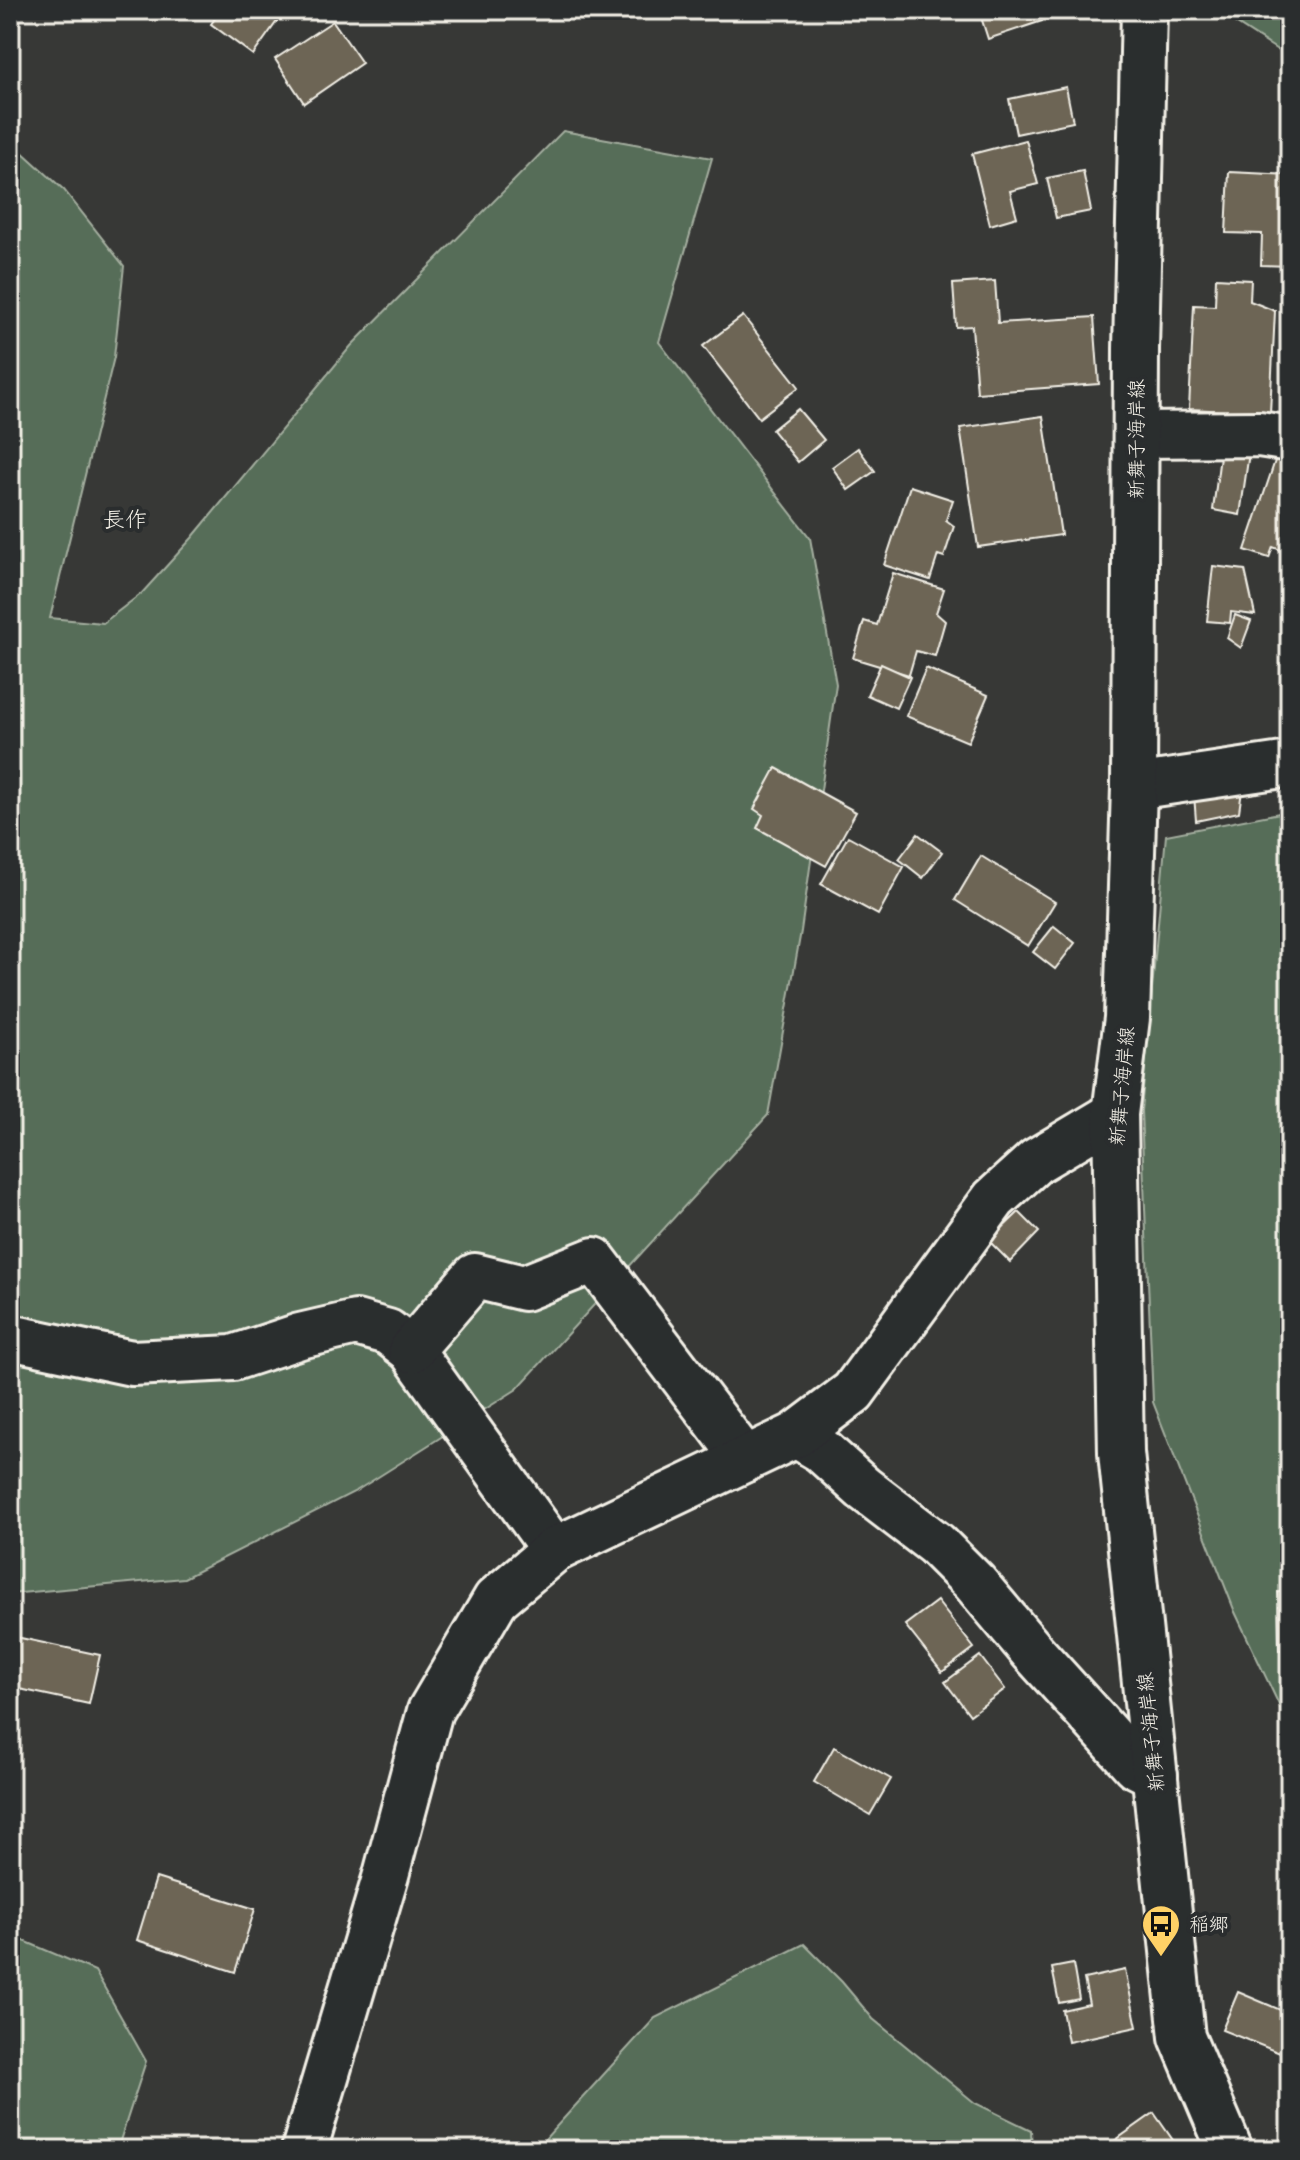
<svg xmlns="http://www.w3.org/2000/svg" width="1300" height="2160" font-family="Pangolin,'Klee One',sans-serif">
<rect width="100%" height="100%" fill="#373836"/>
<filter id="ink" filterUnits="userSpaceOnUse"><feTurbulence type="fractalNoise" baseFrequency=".0125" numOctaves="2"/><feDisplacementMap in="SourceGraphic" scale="16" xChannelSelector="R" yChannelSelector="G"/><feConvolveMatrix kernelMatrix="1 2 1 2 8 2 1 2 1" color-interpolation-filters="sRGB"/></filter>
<g filter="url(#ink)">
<g fill="#566d59" stroke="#a5afa0" stroke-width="2">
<polygon points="1228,10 1290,10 1290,58 1231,20"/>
<polygon points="563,131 712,158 659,342 810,538 836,684 801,931 768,1115 517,1389 356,1491 184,1578 10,1594 10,141 64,190 124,266 114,357 50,618 103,623 142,593 192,538 351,346"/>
<polygon points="1290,811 1290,1728 1235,1612 1153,1402 1141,1111 1166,835"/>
<polygon points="10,1935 95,1971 146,2061 117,2150 10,2150"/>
<polygon points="804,1944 842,1982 873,2019 975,2103 1031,2130 1032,2150 535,2150 655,2018"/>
</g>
<g fill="#6d6555" stroke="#f4f1e8" stroke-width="2">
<polygon points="221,10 285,10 253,55 211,24"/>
<polygon points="992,10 1039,10 1042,21 988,39 980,14"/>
<polygon points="333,21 362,63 304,103 275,59"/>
<polygon points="1066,87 1073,122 1016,134 1009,99"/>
<polygon points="1026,140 1038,184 1010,191 1017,217 990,225 972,154"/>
<polygon points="1083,171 1091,211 1056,218 1047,178"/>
<polygon points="1229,172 1290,175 1288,217 1290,217 1290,266 1261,265 1262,234 1226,233"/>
<polygon points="1216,278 1251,280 1250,301 1275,311 1270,413 1189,409 1194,305 1215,306"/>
<polygon points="995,281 998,323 1094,317 1099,384 977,393 972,326 956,327 953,284"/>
<polygon points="743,316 799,387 759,418 703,346"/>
<polygon points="798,409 824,440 798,462 772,430"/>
<polygon points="1043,416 1061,535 978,547 960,428"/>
<polygon points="858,448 875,471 848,490 832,467"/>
<polygon points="1221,448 1249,453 1240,515 1213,510"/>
<polygon points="1279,449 1290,453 1290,549 1289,553 1273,547 1269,558 1245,550"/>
<polygon points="910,486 953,500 946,520 954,526 944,557 938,555 930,580 884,565"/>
<polygon points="1213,566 1245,570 1255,615 1231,612 1230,623 1207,621"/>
<polygon points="893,573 944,589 936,613 945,621 935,656 916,651 909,675 853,658 864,621 877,625"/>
<polygon points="1235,615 1251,621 1241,648 1227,638"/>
<polygon points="881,664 910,677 896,708 867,695"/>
<polygon points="926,668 988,695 968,742 906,716"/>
<polygon points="776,768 856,812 826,866 757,828 763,815 754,809"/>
<polygon points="1244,776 1239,812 1196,821 1193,781"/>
<polygon points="918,834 942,852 923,878 899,859"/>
<polygon points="848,836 904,867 878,915 821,884"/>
<polygon points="981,856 1055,902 1028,946 955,900"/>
<polygon points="1054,926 1075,943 1055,969 1033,952"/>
<polygon points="1019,1212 1039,1232 1010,1262 989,1241"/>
<polygon points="1278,1592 1290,1592 1290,1650 1279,1650"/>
<polygon points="937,1601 974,1648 942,1672 905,1625"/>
<polygon points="16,1637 100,1655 89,1704 10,1687 10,1664"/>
<polygon points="980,1656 1005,1689 970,1715 945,1682"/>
<polygon points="834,1747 891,1779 870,1815 814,1782"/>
<polygon points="156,1878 255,1909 235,1972 137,1940"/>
<polygon points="1073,1964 1079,1999 1059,2003 1052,1968"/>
<polygon points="1125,1970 1137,2027 1068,2042 1062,2010 1089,2004 1084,1979"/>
<polygon points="1238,1992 1290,2014 1290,2029 1280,2053 1222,2030"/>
<polygon points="1154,2113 1177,2146 1171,2150 1109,2150 1106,2147"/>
</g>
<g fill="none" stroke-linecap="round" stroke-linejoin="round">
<defs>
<g id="minor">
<polyline points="1136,435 1259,434 1290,439"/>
<polyline points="1134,787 1290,764"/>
<polyline points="10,1337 132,1363 233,1358 300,1336 356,1323 388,1332 411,1350 554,1550"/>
<polyline points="411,1350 475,1276 524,1288 594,1260 745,1459"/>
<polyline points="796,1435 821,1450 863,1488 936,1544 975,1583 1032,1651 1135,1765 1155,1775"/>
<polyline points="304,2150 386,1875 430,1711 496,1599 554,1550 796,1435 853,1392 994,1199 1036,1161 1115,1114"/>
</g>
<polyline id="major" points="1144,10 1136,349 1134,787 1127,1018 1115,1114 1121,1453 1182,2037 1230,2150"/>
</defs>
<use href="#minor" stroke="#f4f1e8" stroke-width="50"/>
<use href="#major" stroke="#f4f1e8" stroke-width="50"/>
<use href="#minor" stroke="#2a2d2e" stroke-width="44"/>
<use href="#major" stroke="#2a2d2e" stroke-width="44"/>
</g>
</g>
<defs>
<symbol id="bus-pin" viewBox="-11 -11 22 30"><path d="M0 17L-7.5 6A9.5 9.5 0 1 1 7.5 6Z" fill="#ffd166" stroke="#2a2d2e"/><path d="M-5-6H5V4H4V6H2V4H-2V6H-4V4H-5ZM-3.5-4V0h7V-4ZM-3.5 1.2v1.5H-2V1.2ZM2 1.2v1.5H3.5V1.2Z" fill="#111"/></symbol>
</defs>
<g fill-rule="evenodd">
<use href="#bus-pin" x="1139" y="1902" width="44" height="60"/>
</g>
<g text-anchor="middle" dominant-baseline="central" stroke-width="8" stroke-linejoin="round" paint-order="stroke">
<g font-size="20" fill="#f4f1e8" stroke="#2a2d2e">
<text transform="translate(1136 439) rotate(-90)">新舞子海岸線</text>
<text transform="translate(1122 1086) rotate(-85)">新舞子海岸線</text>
<text transform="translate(1151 1732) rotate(-96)">新舞子海岸線</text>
</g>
<g font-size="20" fill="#f4f1e8" stroke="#2a2d2e" text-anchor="start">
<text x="1189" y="1924">稲郷</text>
</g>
<g font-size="22" fill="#f4f1e8" stroke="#2a2d2e">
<text x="125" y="520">長作</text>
</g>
</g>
<rect width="1300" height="2160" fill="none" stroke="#2a2d2e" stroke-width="40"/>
<rect x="20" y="20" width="1260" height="2120" fill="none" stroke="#f4f1e8" stroke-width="3" filter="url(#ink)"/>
</svg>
